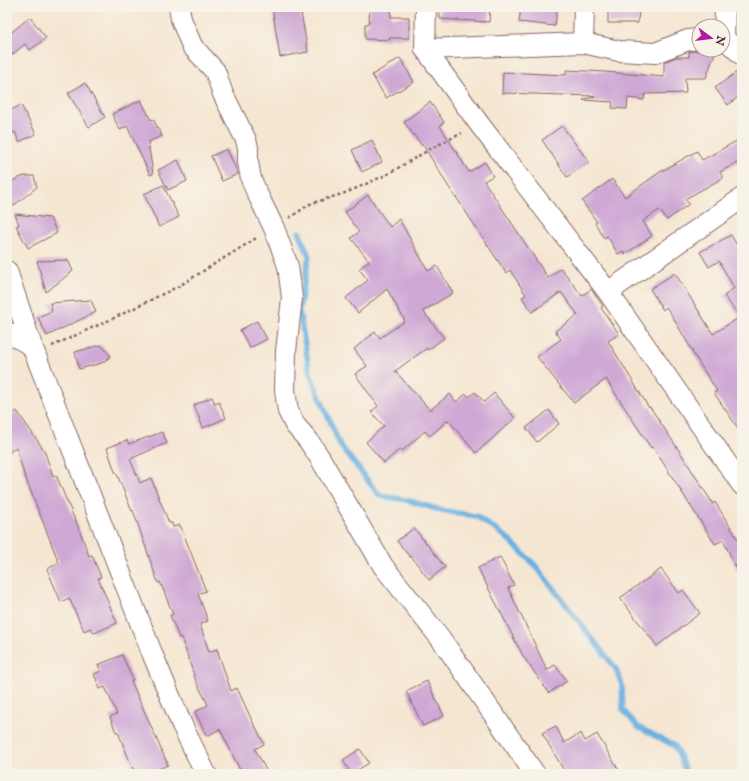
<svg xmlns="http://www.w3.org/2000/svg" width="749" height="781" font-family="'IM FELL English',serif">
<rect width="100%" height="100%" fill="#f7f3e8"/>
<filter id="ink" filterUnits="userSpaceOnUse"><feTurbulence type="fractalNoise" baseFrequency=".025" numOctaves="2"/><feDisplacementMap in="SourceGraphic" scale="8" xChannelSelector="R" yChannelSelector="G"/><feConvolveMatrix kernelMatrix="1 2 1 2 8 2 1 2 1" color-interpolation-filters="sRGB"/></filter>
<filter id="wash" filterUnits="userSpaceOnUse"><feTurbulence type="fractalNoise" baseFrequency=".012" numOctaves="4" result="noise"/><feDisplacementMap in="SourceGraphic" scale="16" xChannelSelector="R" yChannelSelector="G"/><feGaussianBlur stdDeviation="0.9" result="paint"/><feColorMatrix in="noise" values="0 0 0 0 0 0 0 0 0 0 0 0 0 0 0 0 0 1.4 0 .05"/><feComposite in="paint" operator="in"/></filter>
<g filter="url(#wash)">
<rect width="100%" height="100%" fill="#f5e6d1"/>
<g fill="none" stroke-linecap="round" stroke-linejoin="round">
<polyline stroke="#6ab1e1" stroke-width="5.5" points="299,232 309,256 299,310 310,374 340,445 380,496 406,500 440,510 476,516 505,536 535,565 616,669 622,685 623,710 638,727 675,746 687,774"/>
</g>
<g id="blocks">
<g fill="#cfa9d5">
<polygon points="272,7 300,7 308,52 280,57"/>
<polygon points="370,7 391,7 391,17 409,17 409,38 389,38 390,40 365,39 365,24 369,24"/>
<polygon points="440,7 490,7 489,22 440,19"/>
<polygon points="521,7 557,7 555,26 519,22"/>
<polygon points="608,7 639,7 638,23 608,23"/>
<polygon points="30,17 46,38 30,50 25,44 7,59 7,36"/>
<polygon points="700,50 716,50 706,78 685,78 686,93 645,94 644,100 628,98 627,109 612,108 613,102 583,100 595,96 502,93 503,72 566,75 566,70 606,72 664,77 664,62 676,57 689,57 689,52"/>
<polygon points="400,58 414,82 386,98 372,75"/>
<polygon points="742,68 742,94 728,105 715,88"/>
<polygon points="85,83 105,117 89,127 68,93"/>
<polygon points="141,100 151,120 153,119 162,136 148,142 153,174 150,175 127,126 120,130 112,114"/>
<polygon points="430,102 444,122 440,126 469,172 485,162 493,176 484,181 548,278 561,268 582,296 591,289 603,306 601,308 619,334 608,341 649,408 650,407 682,455 713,504 715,502 742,546 742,580 723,540 715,544 653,447 651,448 606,379 574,403 537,357 561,339 555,331 578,315 561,292 532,312 522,297 526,295 510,270 506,273 456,197 455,197 423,145 422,146 404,122"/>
<polygon points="21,105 36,134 19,142 15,132 7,136 7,112"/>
<polygon points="562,126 589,162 567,177 542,140"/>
<polygon points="742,138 742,160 720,172 723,178 685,199 689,204 667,220 659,210 643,221 652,236 625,254 623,251 618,254 607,236 604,238 595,223 597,222 582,201 612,179 625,197 660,172 697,151 702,160"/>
<polygon points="372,140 382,162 362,172 352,150"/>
<polygon points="227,149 238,174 222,181 211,156"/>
<polygon points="178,160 187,181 168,190 158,170"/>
<polygon points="24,176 34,176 37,187 12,207 7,194 7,183"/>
<polygon points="163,185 179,217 159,227 144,194"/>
<polygon points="368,195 390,227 399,219 428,271 437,266 453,293 423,311 444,338 428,350 427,348 395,371 430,410 450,394 456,402 466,394 469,397 475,392 484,402 494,393 515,418 476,453 448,420 430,436 425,431 402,451 400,449 384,463 366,442 384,426 371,412 378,406 355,374 367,366 354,349 375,332 380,338 405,321 387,289 358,313 346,298 368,280 359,269 369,261 351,238 359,232 345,212"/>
<polygon points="15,214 50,218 57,233 28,248 16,226 19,225"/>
<polygon points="731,235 742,254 739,256 742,262 742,434 714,393 717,391 692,352 693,352 671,314 666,307 663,310 650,289 675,273 713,334 740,317 724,296 734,288 719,261 709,267 700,252"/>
<polygon points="68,260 73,271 46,292 37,261"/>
<polygon points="91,300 96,312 47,336 38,317 52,311 50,303"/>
<polygon points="257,321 267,339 250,348 240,330"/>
<polygon points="101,345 111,356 102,363 79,369 75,352"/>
<polygon points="212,397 215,404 219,402 226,418 203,428 194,405"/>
<polygon points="549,410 559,424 537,442 526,428"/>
<polygon points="17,411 44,450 53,476 56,475 74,518 75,518 89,556 92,555 101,577 98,578 117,623 94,633 91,628 84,631 69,598 61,602 47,569 59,563 24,474 16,447 7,454 7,418"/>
<polygon points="162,432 167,443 130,459 140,483 151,478 169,523 172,523 173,527 180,525 206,591 198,594 208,621 200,624 209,652 217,649 231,691 237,688 255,727 256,727 264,744 255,749 268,774 242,774 220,729 207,736 195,712 208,705 196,681 181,637 179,638 170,615 173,614 160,582 158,583 133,510 132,511 116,472 115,472 107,448 127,440 129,444"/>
<polygon points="414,528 445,567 429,580 411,556 410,557 397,541"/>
<polygon points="500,557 514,585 508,588 547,670 555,665 567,681 549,693 523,656 478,568"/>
<polygon points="661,569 679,593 683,590 700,613 657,646 620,598"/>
<polygon points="122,655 133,680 131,681 168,765 146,774 135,774 118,732 116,732 110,717 117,714 105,687 100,689 94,674 101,671 98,665"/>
<polygon points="427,681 444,716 423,726 406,691"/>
<polygon points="556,726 564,743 581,733 585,741 597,734 621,774 566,774 542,733"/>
<polygon points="360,749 369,763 351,774 343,760"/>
</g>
</g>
</g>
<g filter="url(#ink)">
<use href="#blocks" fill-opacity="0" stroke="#866565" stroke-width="1"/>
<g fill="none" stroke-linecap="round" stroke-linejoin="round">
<defs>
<g id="street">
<polyline points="179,7 181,19 192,46 215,71 223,94 246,140 248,148 248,162 251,179 257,193 274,228 288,266 292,298 286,351 285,390 288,411 295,425 308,440 320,458 383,566 441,639 535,774"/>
<polyline points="426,7 425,49 480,125 608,292 742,485"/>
<polyline points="725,7 724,38 742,55"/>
<polyline points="583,43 584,7"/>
<polyline points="425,49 583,43 619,51 655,53 688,40 699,39"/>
<polyline points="7,271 32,346 152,653 182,725 206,774"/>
<polyline points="608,292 742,198"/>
<polyline points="7,332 32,346"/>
</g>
</defs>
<use href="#street" stroke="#866565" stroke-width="22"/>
<g stroke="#866565" stroke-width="2.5" stroke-dasharray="3 3" stroke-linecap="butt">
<polyline points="289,218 310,204 348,192 386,175 432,148 462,133"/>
<polyline points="52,346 114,318 179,286 258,237"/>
</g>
<use href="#street" stroke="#fff" stroke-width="20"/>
</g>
</g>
<rect width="749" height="781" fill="none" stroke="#f7f3e8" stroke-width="24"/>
<g transform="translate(711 38) rotate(105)"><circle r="19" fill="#f7f3e8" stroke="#b29e9c"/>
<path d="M0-3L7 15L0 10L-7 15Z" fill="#b5179e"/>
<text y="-6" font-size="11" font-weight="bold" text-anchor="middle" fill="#4a1f2b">N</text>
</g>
</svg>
